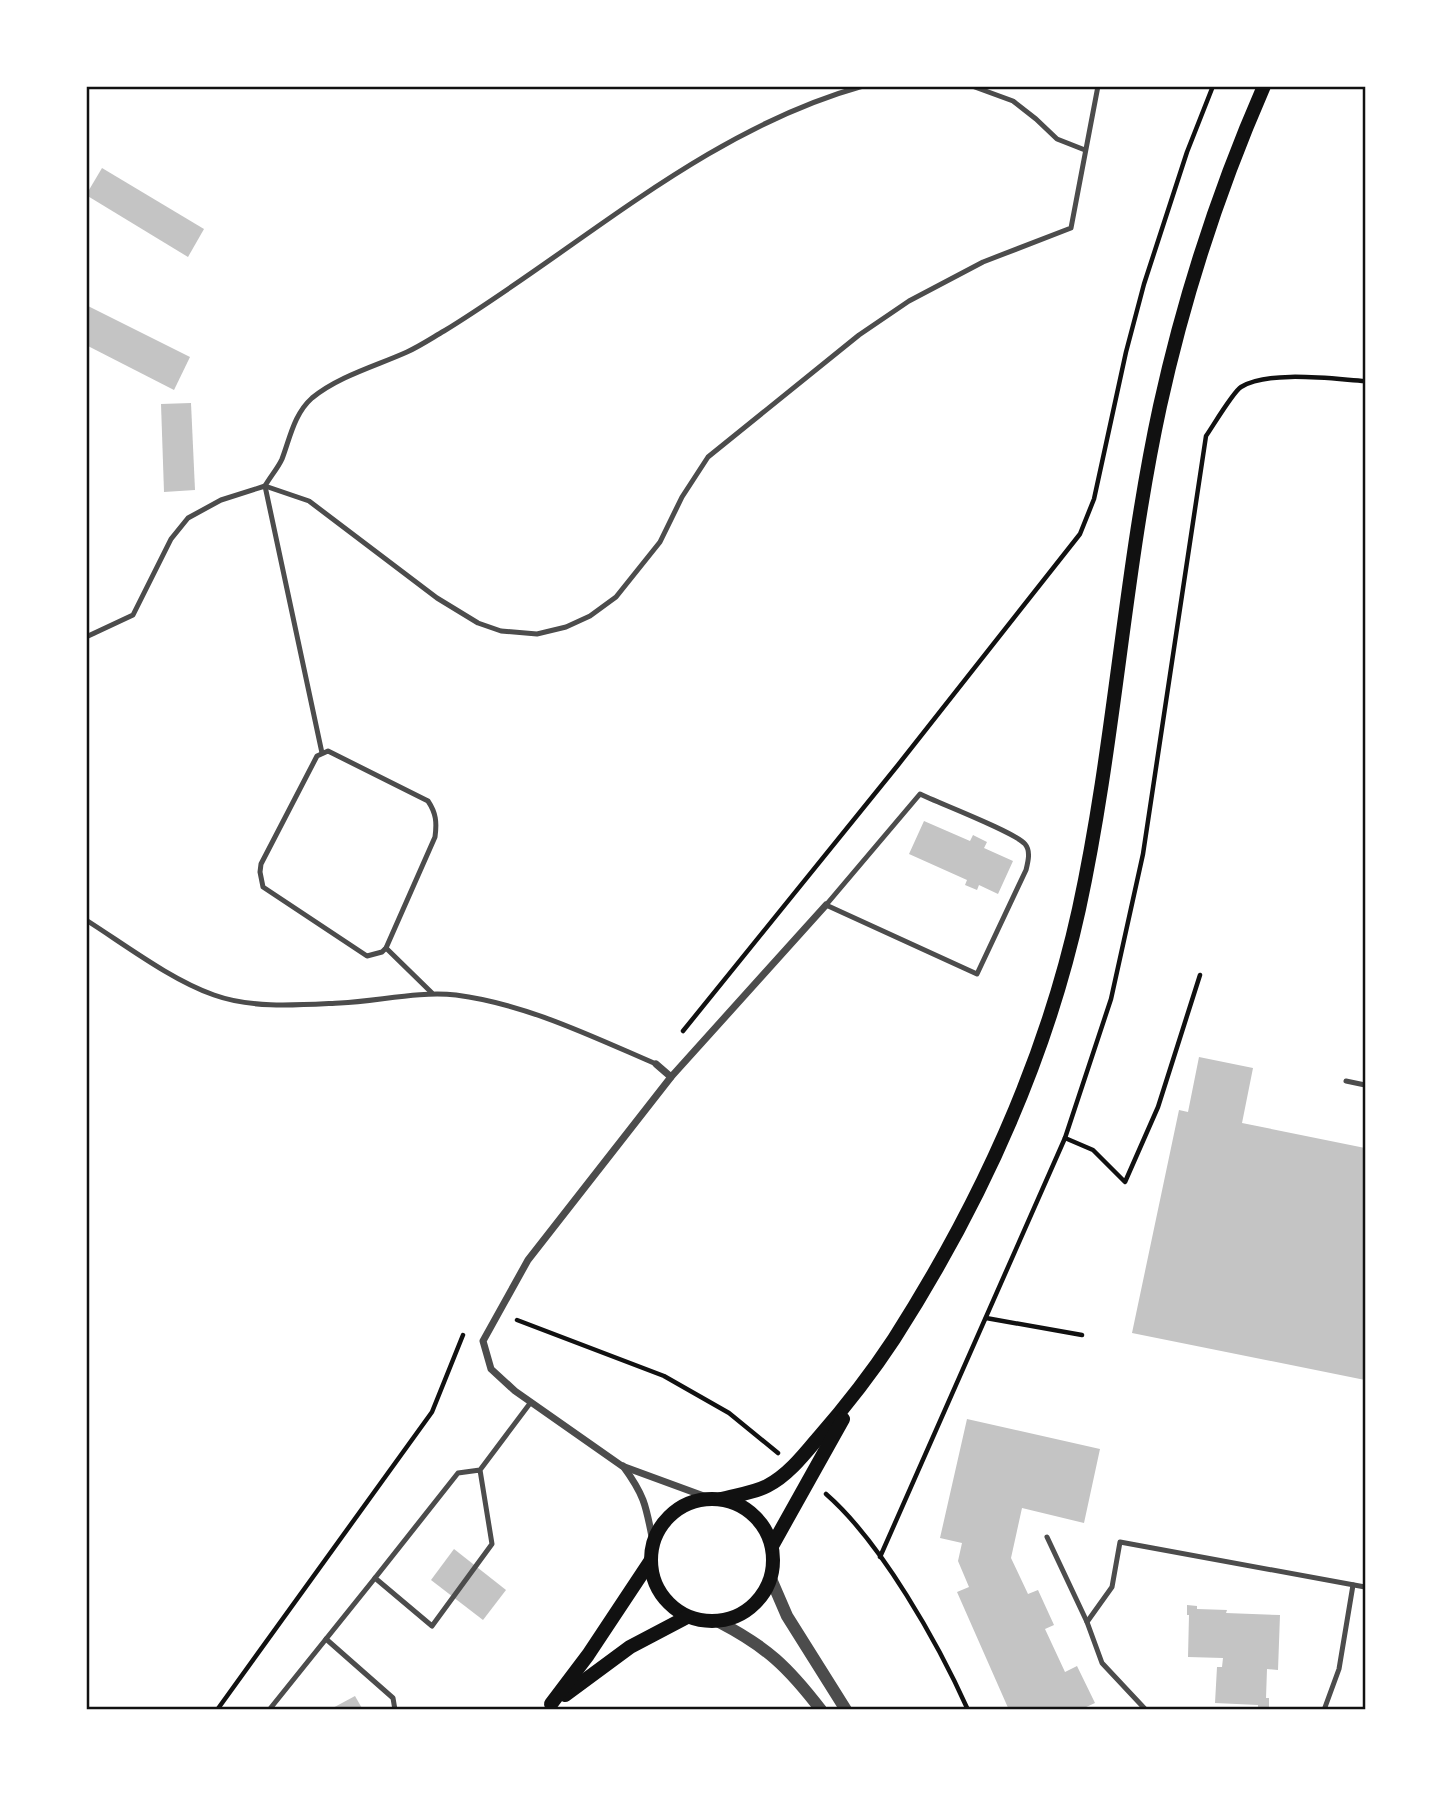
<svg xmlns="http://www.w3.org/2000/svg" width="1451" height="1796" font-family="'Titillium Web',sans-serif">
<rect width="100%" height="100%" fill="#fff"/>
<g fill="#c4c4c4">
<polygon points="102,168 204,229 188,257 86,195"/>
<polygon points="86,305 190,357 174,390 86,345"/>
<polygon points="191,403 195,490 164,492 161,404"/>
<polygon points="924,821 970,841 973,835 987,842 984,848 1013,861 998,894 979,885 977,890 965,885 967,880 909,854"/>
<polygon points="1199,1057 1253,1068 1242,1123 1365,1148 1365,1380 1132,1333 1179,1110 1188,1112"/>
<polygon points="967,1419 1100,1449 1084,1523 1022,1508 1011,1558 1028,1594 1038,1590 1054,1625 1045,1629 1065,1672 1077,1666 1095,1703 1084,1708 1085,1710 1009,1710 957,1592 969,1587 958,1561 962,1543 940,1538"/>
<polygon points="454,1549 506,1590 483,1620 431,1580"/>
<polygon points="1187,1605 1197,1606 1197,1609 1227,1610 1226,1613 1280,1615 1278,1670 1267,1669 1266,1698 1269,1698 1269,1709 1258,1708 1258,1705 1215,1703 1217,1667 1222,1667 1223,1658 1188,1657 1189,1615 1187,1615"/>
<polygon points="355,1696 363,1710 329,1710"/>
</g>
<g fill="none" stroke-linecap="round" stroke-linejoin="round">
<g stroke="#111" stroke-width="4.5">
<polyline points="683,1031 898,765 1080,534 1094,499 1126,352 1144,284 1187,152 1213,86"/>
<polyline points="1065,1138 1093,1150 1125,1182 1158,1107 1200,975"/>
<polyline points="986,1318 1082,1335"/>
<polyline points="517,1320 664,1376 729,1413 778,1453"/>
<path d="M826 1494C881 1542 938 1643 968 1710"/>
<path d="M880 1557 1065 1138 1111 999 1143 854 1206 436C1213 426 1233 392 1241 387 1269 370 1333 379 1365 381"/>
<polyline points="217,1710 432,1412 463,1335"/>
</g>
<g stroke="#4c4c4c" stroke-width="5">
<polyline points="972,86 1013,101 1036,119 1057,139 1085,150"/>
<polyline points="86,637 133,615 171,539 188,518 221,500 265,486 309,501 437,598 478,623 501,631 537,634 566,627 590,616 616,597 660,542 682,497 708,457 859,335 909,301 983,262 1071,228 1098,86"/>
<path d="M328 751 428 801C436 813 437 822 435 837L386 948 382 952 367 956 263 887 260 872 261 864 317 756Z"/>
<path d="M322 753 265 486C270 477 278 468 282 459 290 438 294 414 312 398 339 376 376 366 407 352 420 346 432 338 444 331 581 247 705 130 863 86"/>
<path d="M920 794C938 803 1015 832 1025 844 1031 851 1028 862 1026 870L977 974 826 905Z"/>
<path d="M86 920C124 944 171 980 214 995 253 1009 299 1005 340 1003 379 1001 418 991 456 995 526 1004 593 1037 656 1064"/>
<polyline points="386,948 432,993"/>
<polyline points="1346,1081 1365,1085"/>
<polyline points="480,1470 492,1544 432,1626 375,1578 458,1473 480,1470 531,1402"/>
<polyline points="1047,1537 1087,1622"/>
<polyline points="326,1639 393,1698 395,1710"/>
<polyline points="269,1710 375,1578"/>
<polyline points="1146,1710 1102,1663 1087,1622 1112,1587 1120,1542 1365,1587"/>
<polyline points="1324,1710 1339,1669 1353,1585"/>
</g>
<g stroke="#4c4c4c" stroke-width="7">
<polyline points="656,1064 671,1077 826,905"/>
<polyline points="671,1077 528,1260 483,1341 491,1369 515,1391 622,1466 712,1499"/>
<path d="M623 1466C645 1496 646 1506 653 1542"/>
</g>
<g stroke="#4c4c4c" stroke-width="12">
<polyline points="771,1579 787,1616 846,1710"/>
<path d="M719 1622C767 1647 788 1667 821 1710"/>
</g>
<g stroke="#111" stroke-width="14">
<circle cx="712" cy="1560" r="61"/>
<path d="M721 1499C736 1495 753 1493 767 1486 787 1476 803 1456 818 1438 846 1406 871 1374 894 1339 979 1206 1045 1064 1079 909 1115 743 1124 572 1160 406 1184 297 1219 189 1264 86"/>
<polyline points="772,1546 843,1419"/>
<polyline points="565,1695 630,1647 687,1617"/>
<polyline points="551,1704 588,1655 651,1560"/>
</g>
</g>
<rect width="1451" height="1796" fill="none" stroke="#ffffff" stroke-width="175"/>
<rect x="88" y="88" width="1276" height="1620" fill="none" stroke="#111" stroke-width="2.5"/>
</svg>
